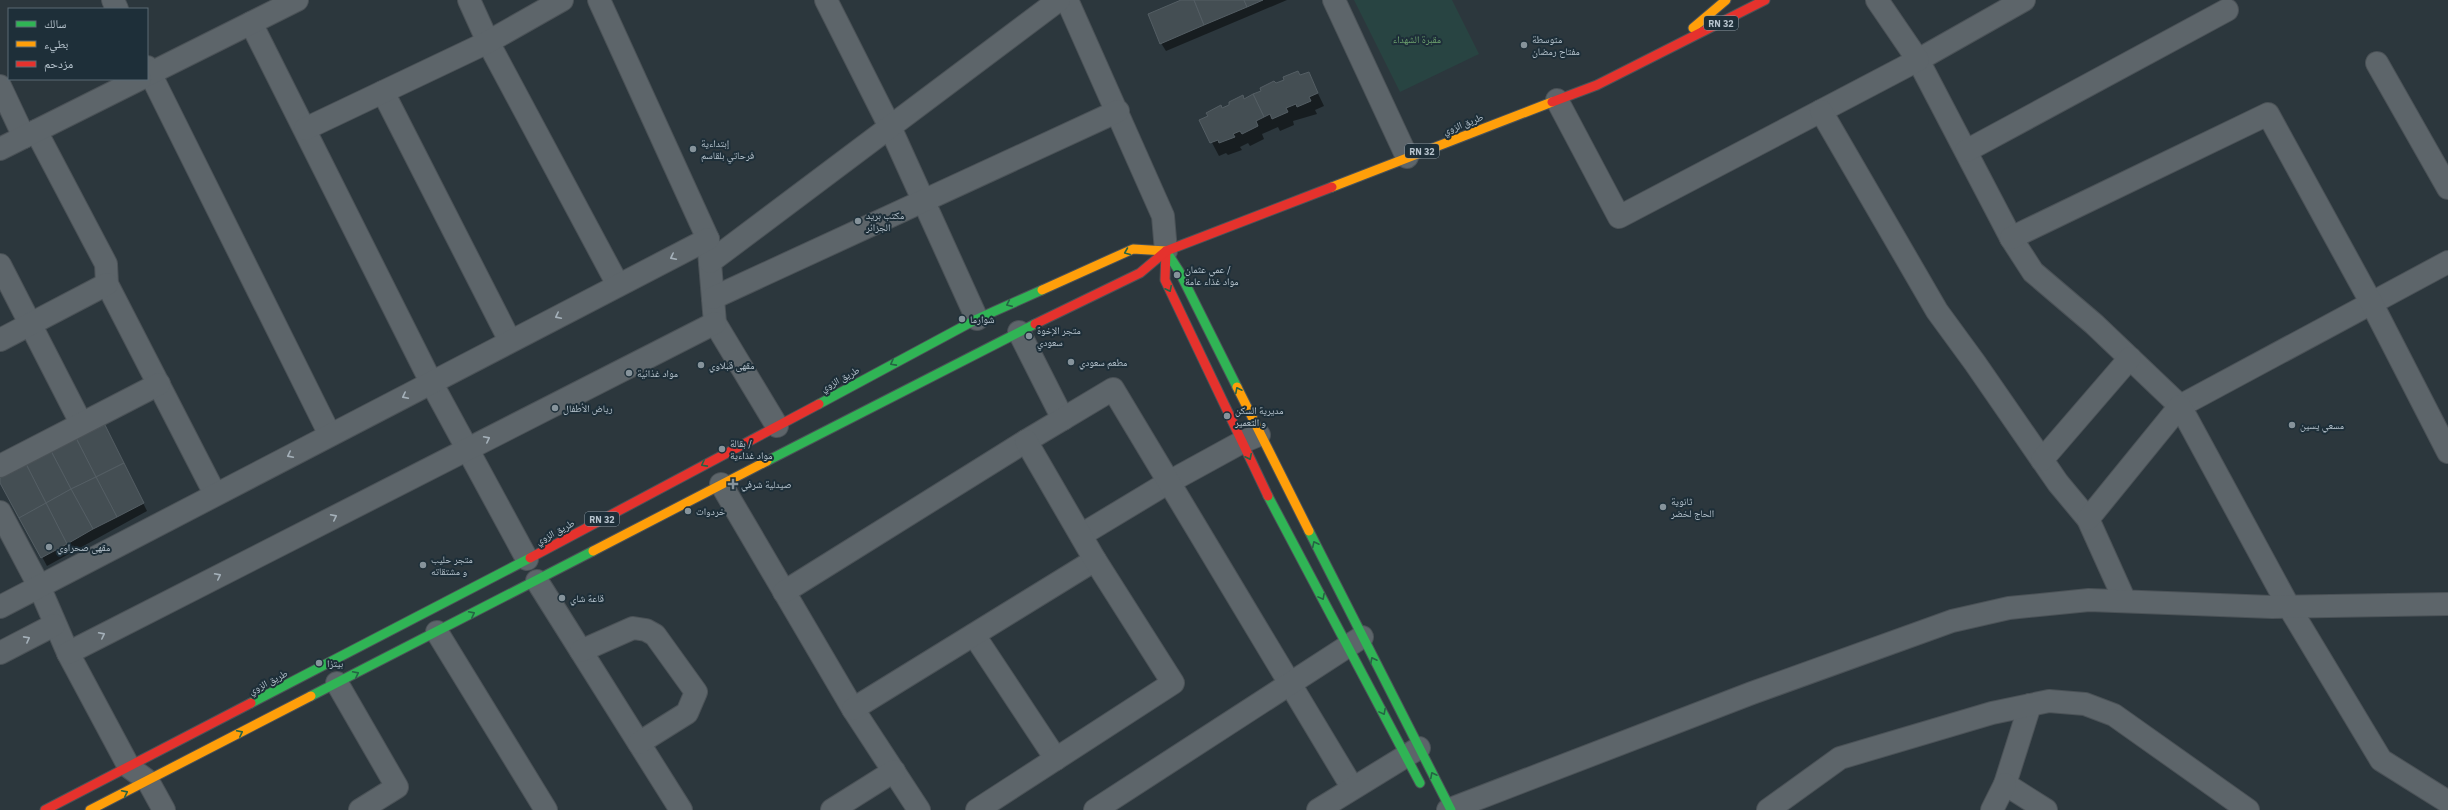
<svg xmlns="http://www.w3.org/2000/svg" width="2448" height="810" font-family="'IBM Plex Sans','Noto Naskh Arabic',sans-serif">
<rect width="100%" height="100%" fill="#2c373d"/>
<polygon fill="#284442" points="1354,0 1452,0 1479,54 1400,92"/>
<g fill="#0007">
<polygon points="1184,0 1287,0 1166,51 1161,43"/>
<polygon points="1308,73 1324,106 1315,110 1317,114 1293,121 1294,125 1280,131 1278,127 1262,134 1264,139 1250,146 1248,143 1240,147 1242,150 1228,155 1226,153 1219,156 1200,120 1275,85"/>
<polygon points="109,434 147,511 47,566 0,479"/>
</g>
<g fill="#444e53" stroke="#545e64">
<polygon points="1181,0 1194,0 1204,25 1160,44 1148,14"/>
<polygon points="1194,0 1244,0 1247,7 1204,25"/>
<polygon points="1244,0 1263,0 1247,7"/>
<polygon points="1298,71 1300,75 1309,72 1318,93 1309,97 1311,101 1297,107 1296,104 1286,108 1288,112 1272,119 1270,114 1264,117 1253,94 1261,91 1260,88 1274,81 1276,83 1284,80 1283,77"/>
<polygon points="1253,94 1264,117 1256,121 1258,126 1242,134 1240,131 1233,134 1235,137 1219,143 1218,140 1210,143 1199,120 1208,116 1206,113 1221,105 1222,108 1229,105 1229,102 1243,95 1244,99"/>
<polygon points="105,425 124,463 96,477 76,438"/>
<polygon points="76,438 96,477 71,489 51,451"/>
<polygon points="51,451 71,489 46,503 26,464"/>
<polygon points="124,463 144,503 117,517 96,477"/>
<polygon points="26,464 46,503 19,518 0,483 0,478"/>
<polygon points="96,477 117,517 93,529 71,489"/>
<polygon points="71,489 93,529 67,544 46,503"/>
<polygon points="46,503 67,544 41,558 19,518"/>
</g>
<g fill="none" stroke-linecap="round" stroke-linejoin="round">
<defs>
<g id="street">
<polyline points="113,0 117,9"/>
<polyline points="469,0 488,42 618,285"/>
<polyline points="599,0 708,239 715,323 777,426"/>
<polyline points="826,0 890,127 977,319"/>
<polyline points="1067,0 1163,216 1166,251"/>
<polyline points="1334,0 1407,157"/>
<polyline points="2024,0 1918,60 2011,238 2033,272 2094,324 2180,406 2448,262"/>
<polyline points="251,23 431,382 527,559"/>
<polyline points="2377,63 2448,188"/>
<polyline points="147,67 330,435"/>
<polyline points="147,75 297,0"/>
<polyline points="0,86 24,137"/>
<polyline points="383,92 510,341"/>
<polyline points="1557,100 1619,217 1918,60 1877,0"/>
<polyline points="1821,111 1937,311 1975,363 2058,483 2088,519 2125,601"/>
<polyline points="305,129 488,42 562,0"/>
<polyline points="36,131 106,264 107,284 215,494"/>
<polyline points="0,149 140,79"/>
<polyline points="1966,151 2227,10"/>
<polyline points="2011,238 2268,114 2372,304 2448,452"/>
<polyline points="710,262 1059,0"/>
<polyline points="0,265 81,423"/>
<polyline points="713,298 1118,111"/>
<polyline points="1019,332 1063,419"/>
<polyline points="0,340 107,284"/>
<polyline points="2042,460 2130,358"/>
<polyline points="0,466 159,384"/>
<polyline points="721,484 853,709 919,810"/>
<polyline points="0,512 39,586 68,653 129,767 148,781 164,810"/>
<polyline points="2088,519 2180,406 2289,607 2381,760 2448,802"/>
<polyline points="1081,535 1169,482 1242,442 1259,435"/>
<polyline points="537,581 681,810"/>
<polyline points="784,592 1026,441 1113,389 1352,787"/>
<polyline points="0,607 708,239"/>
<polyline points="437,632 546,810"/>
<polyline points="974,635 1056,759"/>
<polyline points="581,651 633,628 646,630 655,635 696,692 687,713 639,743"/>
<polyline points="0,653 54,625"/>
<polyline points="68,653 715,323"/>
<polyline points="337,683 397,787 360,810"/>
<polyline points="2030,705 2005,784 2046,810"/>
<polyline points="853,709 1095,560"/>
<polyline points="832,810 894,771"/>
<polyline points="977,810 1173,683 1095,560 1026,441"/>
<polyline points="1095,810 1362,637"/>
<polyline points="1318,810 1419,748"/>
<polyline points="1448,810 1752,693 1952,621 2009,608 2089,600 2272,607 2448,604"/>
<polyline points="1768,810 1840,758 1992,713 2049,701 2085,704 2114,715 2248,810"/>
<polyline points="1992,810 2005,784"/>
</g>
<g id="fast">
<polyline points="1166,251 1179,271 1237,387"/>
<polyline points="819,404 977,319 1042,290"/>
<polyline points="767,461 1035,324"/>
<polyline points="1268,496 1420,783"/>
<polyline points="1309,531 1451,810"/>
<polyline points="311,696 593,551"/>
<polyline points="251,703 530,558"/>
</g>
<g id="slow">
<polyline points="1693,28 1726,0"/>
<polyline points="1332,187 1552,102"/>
<polyline points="1042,290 1133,249 1166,251"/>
<polyline points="1237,387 1309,531"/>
<polyline points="593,551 767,461"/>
<polyline points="90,810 311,696"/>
</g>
<g id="jam">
<polyline points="1552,102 1597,85 1765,0"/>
<polyline points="1166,251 1165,280 1268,496"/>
<polyline points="1035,324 1140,273 1166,251 1332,187"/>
<polyline points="530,558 819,404"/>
<polyline points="45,810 251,703"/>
</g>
</defs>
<use href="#street" stroke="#4b5257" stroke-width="24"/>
<use href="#fast" stroke="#4b5257" stroke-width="11"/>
<use href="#slow" stroke="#4b5257" stroke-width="11"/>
<use href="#jam" stroke="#4b5257" stroke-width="11"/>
<use href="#street" stroke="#5d656a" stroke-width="22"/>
<use href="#fast" stroke="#30b455" stroke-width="9"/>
<use href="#slow" stroke="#ff9f0a" stroke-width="9"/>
<use href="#jam" stroke="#e5322d" stroke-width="9"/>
</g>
<defs><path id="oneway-chevron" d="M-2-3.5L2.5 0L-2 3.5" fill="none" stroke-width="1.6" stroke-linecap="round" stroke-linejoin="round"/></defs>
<g stroke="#256444">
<use href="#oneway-chevron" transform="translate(1127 252) rotate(157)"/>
<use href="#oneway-chevron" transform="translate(1169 289) rotate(64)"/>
<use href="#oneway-chevron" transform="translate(1009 304) rotate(156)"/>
<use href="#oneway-chevron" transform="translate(893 363) rotate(152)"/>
<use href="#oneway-chevron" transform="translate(1238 390) rotate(-117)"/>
<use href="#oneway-chevron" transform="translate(1249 457) rotate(64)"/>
<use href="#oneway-chevron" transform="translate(704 464) rotate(152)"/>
<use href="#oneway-chevron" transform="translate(1315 544) rotate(-116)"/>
<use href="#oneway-chevron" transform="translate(1322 597) rotate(62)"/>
<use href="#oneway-chevron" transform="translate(472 614) rotate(-27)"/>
<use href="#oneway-chevron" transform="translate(1373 660) rotate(-117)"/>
<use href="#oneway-chevron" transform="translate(356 674) rotate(-27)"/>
<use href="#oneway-chevron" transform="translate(1383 712) rotate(62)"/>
<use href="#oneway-chevron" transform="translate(240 733) rotate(-27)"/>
<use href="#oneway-chevron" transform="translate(1433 775) rotate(-117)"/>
<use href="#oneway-chevron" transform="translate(125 793) rotate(-26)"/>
</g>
<g stroke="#a5b1ba">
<use href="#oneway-chevron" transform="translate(673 257) rotate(153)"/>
<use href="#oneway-chevron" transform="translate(558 316) rotate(153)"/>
<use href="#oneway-chevron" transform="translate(405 396) rotate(153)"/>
<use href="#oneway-chevron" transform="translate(487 439) rotate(-27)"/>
<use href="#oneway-chevron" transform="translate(290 455) rotate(153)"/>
<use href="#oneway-chevron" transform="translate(334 517) rotate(-27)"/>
<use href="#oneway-chevron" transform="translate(218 576) rotate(-27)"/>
<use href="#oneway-chevron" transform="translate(102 635) rotate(-27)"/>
<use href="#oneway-chevron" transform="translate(27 639) rotate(-28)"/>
</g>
<g fill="#86939b" stroke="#1e2f39" stroke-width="1.5">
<circle cx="1524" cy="45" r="4"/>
<circle cx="693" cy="149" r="4"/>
<circle cx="858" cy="221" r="4"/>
<circle cx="1177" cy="275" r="4"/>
<circle cx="962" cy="319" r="4"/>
<circle cx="1029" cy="336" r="4"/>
<circle cx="1071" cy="362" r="4"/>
<circle cx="701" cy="365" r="4"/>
<circle cx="629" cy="373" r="4"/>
<circle cx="555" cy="408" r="4"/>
<circle cx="1227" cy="416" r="4"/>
<circle cx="2292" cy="425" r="4"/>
<circle cx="722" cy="449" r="4"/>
<path d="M731 478h4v4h4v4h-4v4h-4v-4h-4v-4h4z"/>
<circle cx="1663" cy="507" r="4"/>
<circle cx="688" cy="511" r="4"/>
<circle cx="49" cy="547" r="4"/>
<circle cx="423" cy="565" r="4"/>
<circle cx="562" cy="598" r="4"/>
<circle cx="319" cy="663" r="4"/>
</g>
<g text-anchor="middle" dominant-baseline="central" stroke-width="4" stroke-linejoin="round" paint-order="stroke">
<g fill="#1e2f39" stroke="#8997a1" stroke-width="1">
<rect x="1704" y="16" width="34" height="14" rx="3"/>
<rect x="1405" y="144" width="34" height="14" rx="3"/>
<rect x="585" y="512" width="34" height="14" rx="3"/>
</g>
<g font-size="9" font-weight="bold" fill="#b7c4ce">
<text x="1721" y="23">RN 32</text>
<text x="1422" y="151">RN 32</text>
<text x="602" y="519">RN 32</text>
</g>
<g font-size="10" fill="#6ca06d" stroke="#1e2f39">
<text x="1417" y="39">مقبرة الشهداء</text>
</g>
<g font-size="10" fill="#b7c4ce" stroke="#1e2f39" text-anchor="start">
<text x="1532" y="39">متوسطة<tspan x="1532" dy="12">مفتاح رمضان</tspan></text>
<text x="701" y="143">إبتداءية<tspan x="701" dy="12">فرحاتي بلقاسم</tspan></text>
<text x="866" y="215">مكتب بريد<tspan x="866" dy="12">الجزائر</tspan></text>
<text x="1185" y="269">عمي عثمان /<tspan x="1185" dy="12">مواد غذاء عامة</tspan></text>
<text x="970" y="319">شوارما</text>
<text x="1037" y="330">متجر الإخوة<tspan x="1037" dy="12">سعودي</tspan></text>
<text x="1079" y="362">مطعم سعودي</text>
<text x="709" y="365">مقهى قبلاوي</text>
<text x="637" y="373">مواد غذائية</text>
<text x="563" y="408">رياض الأطفال</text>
<text x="1235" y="410">مديرية السكن<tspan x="1235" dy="12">و التعمير</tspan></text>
<text x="2300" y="425">مسعي يسين</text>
<text x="730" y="443">بقالة /<tspan x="730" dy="12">مواد غذاءية</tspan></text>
<text x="741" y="484">صيدلية شرفي</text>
<text x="1671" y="501">ثانوية<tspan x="1671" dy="12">الحاج لخضر</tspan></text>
<text x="696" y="511">خردوات</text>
<text x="57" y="547">مقهى صحراوي</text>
<text x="431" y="559">متجر حليب<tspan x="431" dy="12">و مشتقاته</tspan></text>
<text x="570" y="598">قاعة شاي</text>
<text x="327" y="663">بيتزا</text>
</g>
<g font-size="10" fill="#b7c4ce" stroke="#1e2f39">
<text transform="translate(1463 124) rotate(-21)">طريق الزوي</text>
<text transform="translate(840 379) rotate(-28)">طريق الزوي</text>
<text transform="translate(555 532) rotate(-28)">طريق الزوي</text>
<text transform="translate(268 682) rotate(-27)">طريق الزوي</text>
</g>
</g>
<rect x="8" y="8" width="140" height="72" fill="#1e2f39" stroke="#5b6b75"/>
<rect x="16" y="21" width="20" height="6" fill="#30b455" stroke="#5b6b75"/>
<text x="44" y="28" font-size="12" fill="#b7c4ce">سالك</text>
<rect x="16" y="41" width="20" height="6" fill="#ff9f0a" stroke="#5b6b75"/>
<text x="44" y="48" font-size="12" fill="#b7c4ce">بطيء</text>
<rect x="16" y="61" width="20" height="6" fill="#e5322d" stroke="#5b6b75"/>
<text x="44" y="68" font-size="12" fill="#b7c4ce">مزدحم</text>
</svg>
